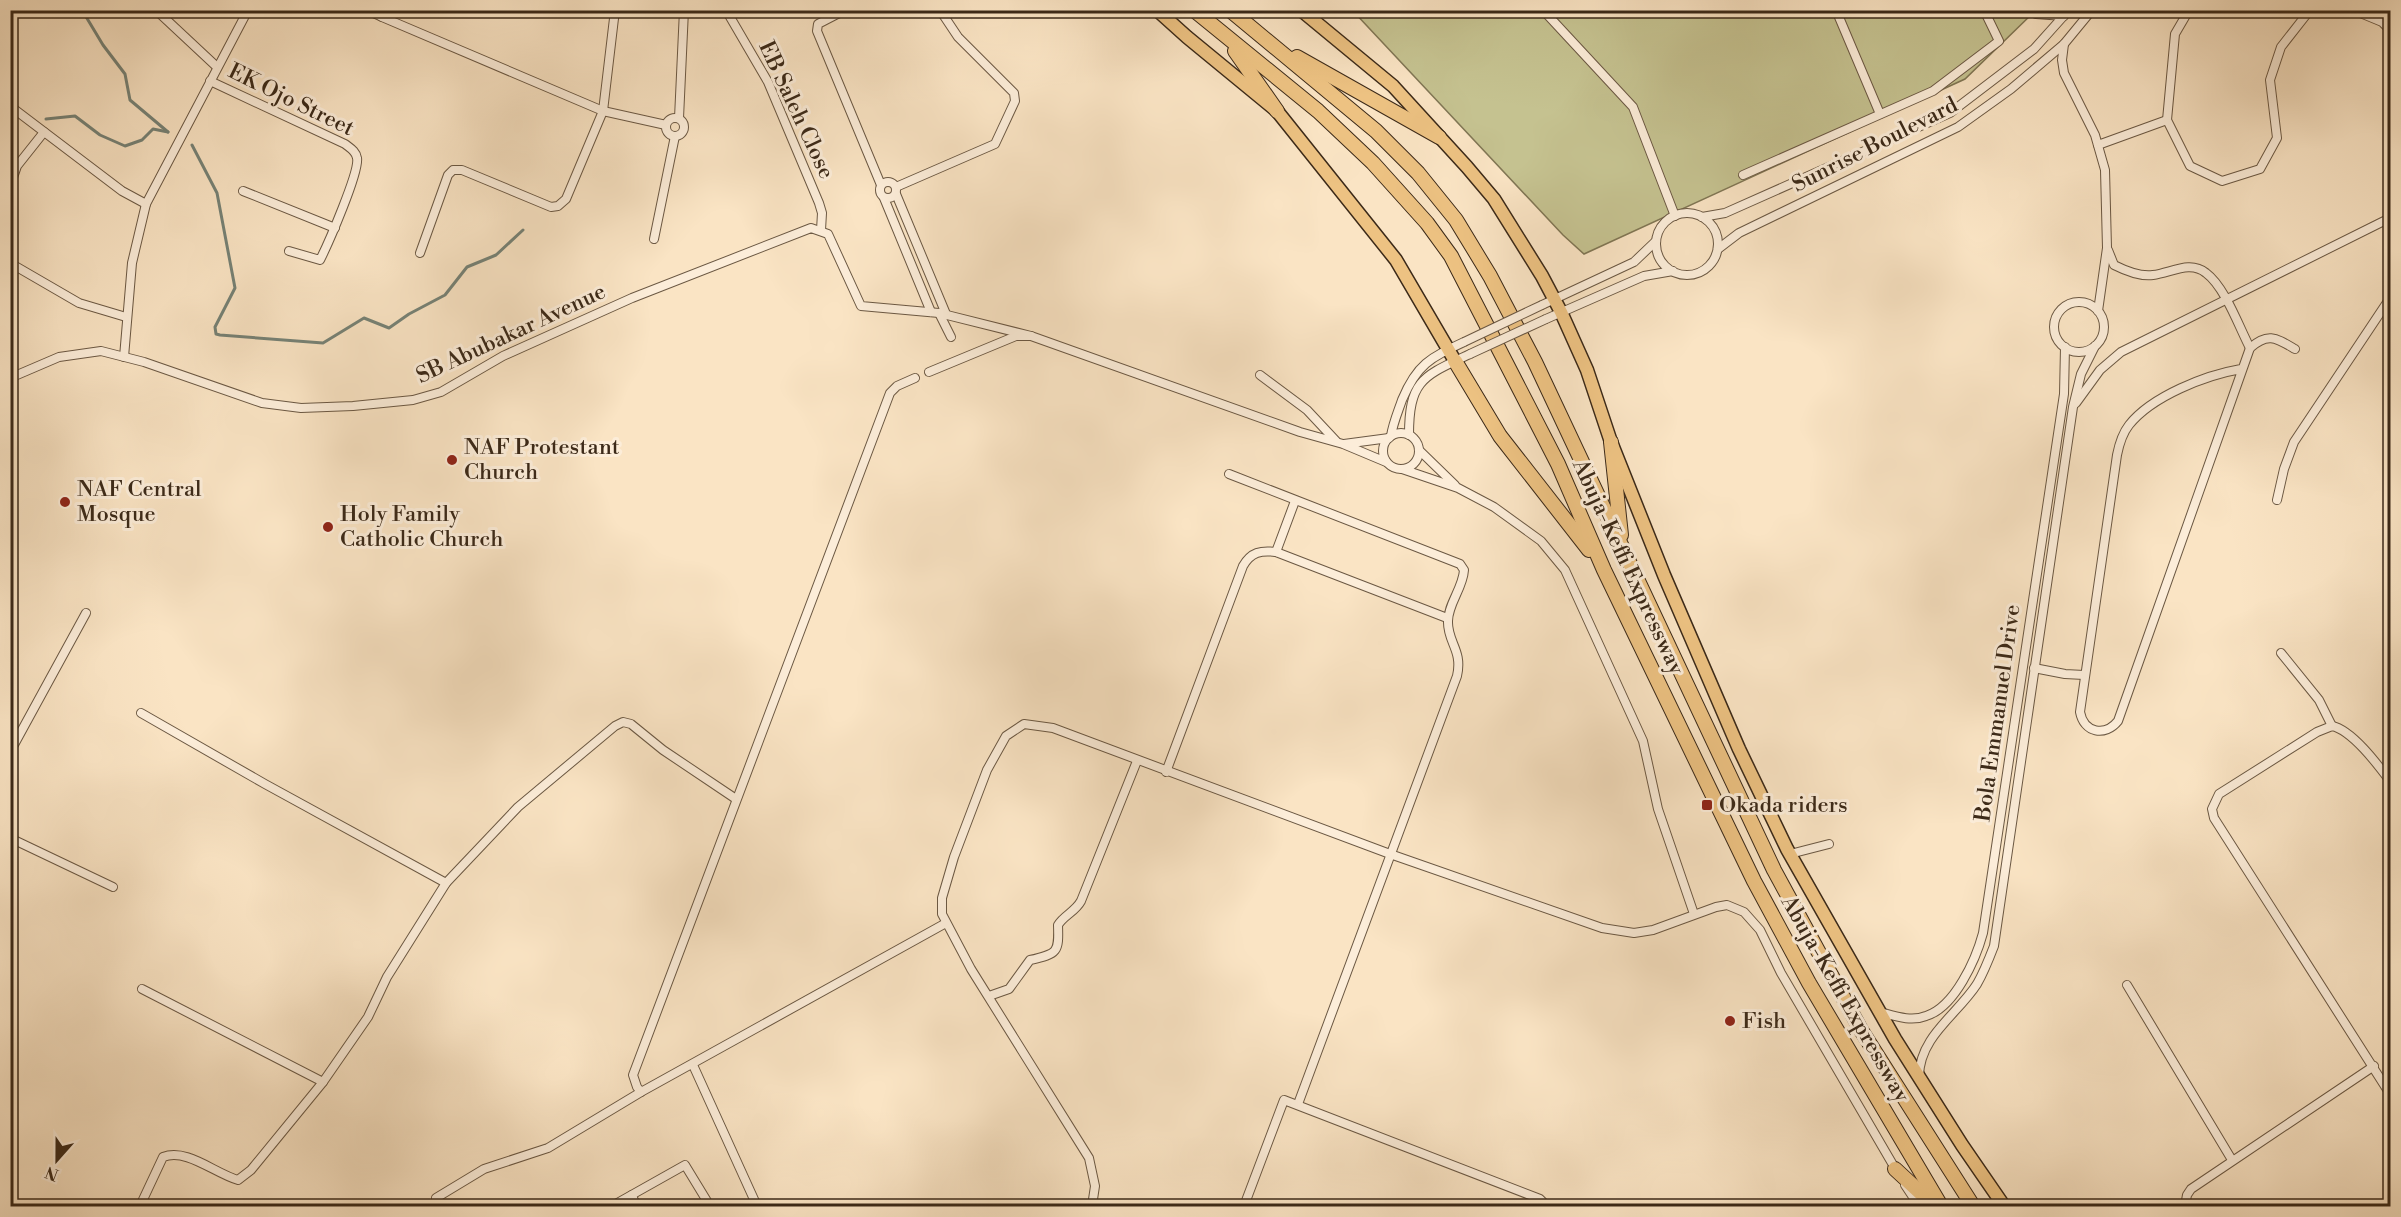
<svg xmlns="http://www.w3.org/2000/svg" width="2401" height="1217" font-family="'Libre Bodoni',serif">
<rect width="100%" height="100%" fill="#fae4c4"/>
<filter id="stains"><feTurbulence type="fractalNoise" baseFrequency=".00333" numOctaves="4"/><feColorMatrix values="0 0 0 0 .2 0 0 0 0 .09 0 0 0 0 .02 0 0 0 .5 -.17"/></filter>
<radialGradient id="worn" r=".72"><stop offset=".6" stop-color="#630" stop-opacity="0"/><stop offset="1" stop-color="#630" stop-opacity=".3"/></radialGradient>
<polygon fill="#c5c290" stroke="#807654" stroke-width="1.5" points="1353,11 2035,11 1965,79 1584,254 1563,235"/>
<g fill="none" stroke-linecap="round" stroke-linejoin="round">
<g stroke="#768276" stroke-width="3">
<polyline points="82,10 103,45 125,74 130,100 168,132"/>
<polyline points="46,119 75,116 100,135 125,146 142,140 153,129 168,132"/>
<polyline points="10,127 16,129"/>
<polyline points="192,145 217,193 235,288 215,327 216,334 220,335 323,343 364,318 389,328 409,314 445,295 467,267 496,255 523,230"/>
</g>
<defs>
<g id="minor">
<polyline points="156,10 217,67"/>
<polyline points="367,10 382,17 384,10"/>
<polyline points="726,10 768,82 819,203 822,213 821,230"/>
<polyline points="845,10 818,24 817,31 881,185"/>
<polyline points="1543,10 1633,107 1675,216"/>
<polyline points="1836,10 1880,114"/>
<polyline points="2033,10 2036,14 2064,16"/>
<polyline points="2189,10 2175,34 2167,120 2190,166 2222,181 2260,169 2277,138 2270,80 2281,47 2310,10"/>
<polyline points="2353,10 2382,22 2390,30"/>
<polyline points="382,17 603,111 666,125"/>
<polyline points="2064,44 2062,60 2064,73 2095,135 2105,170 2107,248 2098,311"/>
<path d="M210 81 345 144C350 148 356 151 357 158 360 171 328 244 320 260L289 251"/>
<polyline points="10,106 122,191 146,204"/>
<polyline points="679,118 684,10"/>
<circle cx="675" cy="127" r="9"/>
<polyline points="2098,145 2167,120"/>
<polyline points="1743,175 1933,91 1999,41 1984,10"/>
<circle cx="888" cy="190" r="8"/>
<polyline points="10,186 17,166 44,132"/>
<polyline points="896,187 995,144 1015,101 1014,93 958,37 940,10"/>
<polyline points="243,191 335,228"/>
<polyline points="896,194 946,314"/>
<polyline points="884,198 931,312"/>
<circle cx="1687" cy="244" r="31"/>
<polyline points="1702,217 1725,213 1950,113 2034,49 2069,10"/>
<polyline points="654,239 675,136"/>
<polyline points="1718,249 1739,233 1958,127 2011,89 2064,44 2092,10"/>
<path d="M2108 250 2114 265C2126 271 2140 277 2153 275 2171 273 2190 260 2206 273 2225 287 2239 327 2250 348"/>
<polyline points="420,253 448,175 453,170 462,170 551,207 558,206 566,199 603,111 615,10"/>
<polyline points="10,263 79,303 126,317"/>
<circle cx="2079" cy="327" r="25"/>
<polyline points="1542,305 1634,262 1656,241"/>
<polyline points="939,313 951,337"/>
<polyline points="1546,319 1644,276 1673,271"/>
<polyline points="124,357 132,263 146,204 248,10"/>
<path d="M2241 369C2206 375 2152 396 2129 425 2122 434 2119 445 2117 455L2080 712C2084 733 2105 737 2118 721L2250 348C2268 332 2276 338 2295 349"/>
<polyline points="929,372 1016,336 1031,336 1300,432 1343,444 1386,462"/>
<polyline points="1260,375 1307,410 1336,441"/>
<polyline points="10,378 59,357 101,351 144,362 262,403 301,408 353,406 413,400 441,392 503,356 632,298 811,228 828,234 861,306 939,313 1031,336"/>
<polyline points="2076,403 2100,370 2121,352 2390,218"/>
<circle cx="1401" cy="451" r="18"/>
<path d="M1409 435C1409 379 1424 376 1470 354"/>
<path d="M1391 436C1393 423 1398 412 1402 400 1417 364 1430 358 1464 342"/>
<polyline points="1344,444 1389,438"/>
<polyline points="1419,450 1455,485"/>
<polyline points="1402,469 1458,488 1494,507 1541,541 1565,570 1643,741 1658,809 1694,914"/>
<path d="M1229 474 1460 564 1464 570C1463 588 1448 604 1448 621 1447 642 1463 650 1457 676L1298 1104"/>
<polyline points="2277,500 2284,469 2294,442 2390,298"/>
<polyline points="1276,552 1295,501"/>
<polyline points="2281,653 2319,700 2332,726"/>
<polyline points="2034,668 2065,674 2084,675"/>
<polyline points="141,713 265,784 446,883"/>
<polyline points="10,752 86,613"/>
<path d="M1166 772 1243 566C1251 552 1261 550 1276 552L1447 618"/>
<path d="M2390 781C2378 765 2352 730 2332 726L2317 732 2219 794 2212 809 2214 818 2390 1094"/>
<polyline points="10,838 113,887"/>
<polyline points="1790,854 1829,844"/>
<polyline points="2127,985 2232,1160"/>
<polyline points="142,989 323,1082"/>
<path d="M989 996 1009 989 1030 960C1058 954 1059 952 1058 925 1064 915 1075 912 1081 901L1137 761"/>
<path d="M1880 1012C1895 1016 1911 1022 1926 1016 1955 1007 1976 959 1983 933L2064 394 2065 347"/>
<polyline points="693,1065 757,1206"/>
<path d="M1919 1076C1920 1036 1957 1015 1977 984 1984 972 1989 959 1994 946L2073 407 2081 374 2095 346"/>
<polyline points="641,1092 637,1087 633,1075 890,393 897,386 915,378"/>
<polyline points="1905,1185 1919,1206"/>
<polyline points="632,1195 636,1206"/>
<polyline points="436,1198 484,1169 548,1148 641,1092 946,923"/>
<path d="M140 1206 163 1157C187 1148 214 1173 238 1180L251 1170 323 1082 368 1017 387 977 446 883 518 807 615 726 623 722 631 724 663 750 736 799"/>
<polyline points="612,1206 685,1165 710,1206"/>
<polyline points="1092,1206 1095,1186 1089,1158 971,969 942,914 942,898 954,857 987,770 1006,736 1024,724 1053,728 1390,854 1602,928 1634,933 1653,930 1716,907 1727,905 1744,912 1760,930 1781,973 1896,1170"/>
<polyline points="1244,1206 1284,1100 1540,1199 1547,1206"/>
<polyline points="2185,1206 2187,1195 2191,1189 2374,1066"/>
</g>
<g id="trunk">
<polyline points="1157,10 1187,37 1277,111 1396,260 1455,361"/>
<polyline points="1301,10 1393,86 1467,167 1494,199 1542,276 1561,312 1587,370 1611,442 1664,575 1739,749 1787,849 1895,1039 1962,1145 2004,1206"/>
</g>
<g id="motorway">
<polyline points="1194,10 1318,111 1373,163 1427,223 1451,256 1558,464 1604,570 1754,881 1809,983 1941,1206"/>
<polyline points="1230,10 1376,131 1418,173 1456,220 1490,276 1535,362 1774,870 1861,1030 1973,1206"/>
<polyline points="1235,51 1277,111"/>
<polyline points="1297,57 1439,137"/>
<polyline points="1455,361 1500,436 1589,550"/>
<polyline points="1611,442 1621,535"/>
<polyline points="1895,1169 1935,1206"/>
</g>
</defs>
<use href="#minor" stroke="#6b5843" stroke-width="10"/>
<use href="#trunk" stroke="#3b2918" stroke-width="15"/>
<use href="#motorway" stroke="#3b2918" stroke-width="16"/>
<use href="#minor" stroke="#fcedd9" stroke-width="8"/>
<use href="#trunk" stroke="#edc282" stroke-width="12"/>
<use href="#motorway" stroke="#edc282" stroke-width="14"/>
<defs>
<g id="minor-bridge">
<polyline points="1464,342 1542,305"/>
<polyline points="1470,354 1546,319"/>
</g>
</defs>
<use href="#minor-bridge" stroke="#6b5843" stroke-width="10" stroke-linecap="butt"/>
<use href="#minor-bridge" stroke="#fcedd9" stroke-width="8"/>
</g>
<g fill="#8f2418" stroke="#fcedd9" stroke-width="2">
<circle cx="452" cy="460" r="6"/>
<circle cx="65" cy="502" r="6"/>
<circle cx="328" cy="527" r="6"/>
<rect x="1701" y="799" width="12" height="12" rx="3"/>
<circle cx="1730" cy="1021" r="6"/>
</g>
<g text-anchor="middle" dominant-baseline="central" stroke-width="6" stroke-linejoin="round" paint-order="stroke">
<g font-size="22" fill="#3b2918" stroke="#fcedd9">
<text transform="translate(291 100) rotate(26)">EK Ojo Street</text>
<text transform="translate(796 110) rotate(65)">EB Saleh Close</text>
<text transform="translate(1875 145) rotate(-27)">Sunrise Boulevard</text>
<text transform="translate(511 334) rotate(-25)">SB Abubakar Avenue</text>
<text transform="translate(1628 567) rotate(65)">Abuja-Keffi Expressway</text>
<text transform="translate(1998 713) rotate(-82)">Bola Emmanuel Drive</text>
<text transform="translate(1845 999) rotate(60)">Abuja-Keffi Expressway</text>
</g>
<g font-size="22" fill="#3b2918" stroke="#fcedd9" text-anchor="start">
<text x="464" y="447">NAF Protestant<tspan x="464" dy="25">Church</tspan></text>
<text x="77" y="489">NAF Central<tspan x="77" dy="25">Mosque</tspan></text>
<text x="340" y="514">Holy Family<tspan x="340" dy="25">Catholic Church</tspan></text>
<text x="1719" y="805">Okada riders</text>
<text x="1742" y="1021">Fish</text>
</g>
</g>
<rect width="2401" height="1217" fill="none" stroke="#fae4c4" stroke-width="36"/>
<rect x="12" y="12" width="2377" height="1193" fill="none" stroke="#3b2918" stroke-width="3"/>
<rect x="18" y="18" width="2365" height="1181" fill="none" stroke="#3b2918" stroke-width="1.5"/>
<g transform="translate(57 1160) rotate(201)" stroke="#fcedd9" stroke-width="4.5" paint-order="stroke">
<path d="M0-4.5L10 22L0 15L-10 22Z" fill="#3b2918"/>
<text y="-9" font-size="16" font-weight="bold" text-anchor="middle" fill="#3b2918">N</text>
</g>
<rect width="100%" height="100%" filter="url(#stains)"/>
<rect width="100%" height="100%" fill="url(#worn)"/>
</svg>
